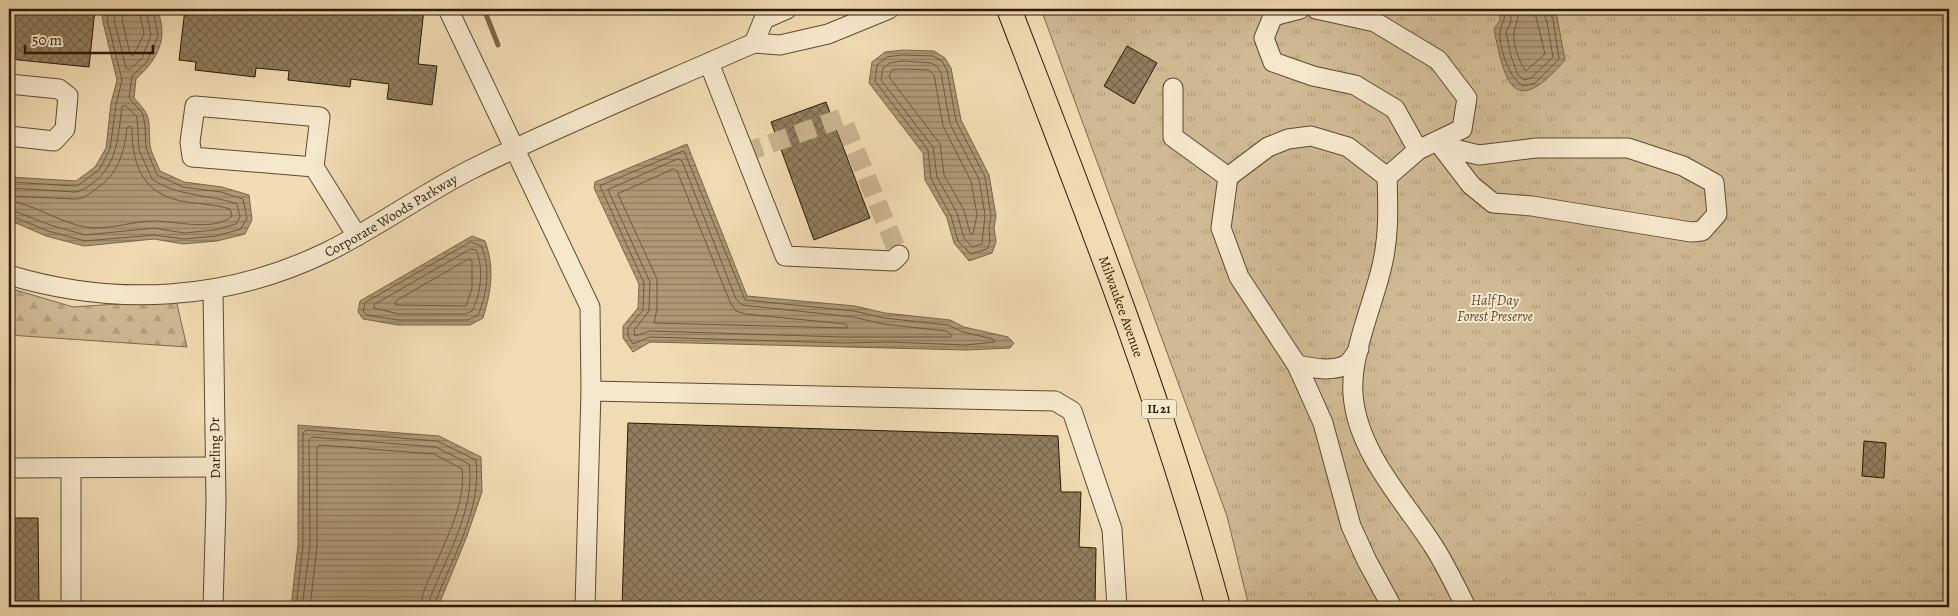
<svg xmlns="http://www.w3.org/2000/svg" width="1958" height="616" font-family="Alegreya,serif">
<defs>
<pattern id="forest-firs" width="22" height="20" patternUnits="userSpaceOnUse" patternTransform="scale(1.25)"><rect width="22" height="20" fill="#d0ba94"/><path d="M5 1l3.5 6h-7zM16 11l3.5 6h-7z" fill="#b39f7e"/></pattern>
<pattern id="park-tufts" width="24" height="20" patternUnits="userSpaceOnUse" patternTransform="scale(1.25)"><rect width="24" height="20" fill="#d0ba94"/><path d="M3 7l-1-3M5 7V3M7 7l1-3M15 17l-1-3M17 17v-4M19 17l1-3" fill="none" stroke="#b39f7e"/></pattern>
<pattern id="water-rules" width="6" height="5" patternUnits="userSpaceOnUse" patternTransform="scale(1.25)"><rect width="6" height="5" fill="#ae9976"/><path d="M0 2.5h6" fill="none" stroke="#8e7c5f"/></pattern>
<pattern id="building-cross-hatch" width="8" height="8" patternUnits="userSpaceOnUse" patternTransform="scale(1.25)"><rect width="8" height="8" fill="#927e5e"/><path d="M0 0l8 8M0 8l8-8" fill="none" stroke="#77664b"/></pattern>
</defs>
<rect width="100%" height="100%" fill="#f1dbb2"/>
<filter id="stains"><feTurbulence type="fractalNoise" baseFrequency=".004" numOctaves="4"/><feColorMatrix values="0 0 0 0 .2 0 0 0 0 .09 0 0 0 0 .02 0 0 0 .5 -.17"/></filter>
<radialGradient id="worn" r=".72"><stop offset=".6" stop-color="#630" stop-opacity="0"/><stop offset="1" stop-color="#630" stop-opacity=".3"/></radialGradient>
<polygon fill="url(#forest-firs)" stroke="#7e6a4c" points="9,288 73,307 176,300 187,347 9,335"/>
<polygon fill="url(#park-tufts)" stroke="#7e6a4c" points="1041,9 1949,9 1949,607 1249,607 1227,516"/>
<g fill="url(#water-rules)" stroke="#7a6648">
<path d="M106 9H157C169 38 158 59 136 79L134 98C153 118 148 119 150 145 151 153 157 163 160 171L184 182 222 187 249 195 252 220 245 234 217 241 183 244 154 239 84 246 46 236 9 220V177L76 181 95 167 106 148 111 103 117 80 102 18Z"/>
<path d="M1499 9H1552L1557 17 1565 60C1515 118 1505 86 1494 29L1500 20Z"/>
<polygon points="903,50 934,51 945,58 951,68 961,120 989,175 996,216 994,228 996,242 992,253 969,261 954,243 947,218 925,180 923,153 869,83 872,62 885,52"/>
<polygon points="687,144 747,296 855,306 885,313 950,320 964,327 1008,337 1014,343 1010,348 966,350 650,342 633,352 623,338 623,326 638,308 639,284 594,188 595,182"/>
<path d="M472 236 485 241C495 268 491 292 483 318L470 325H398L363 319 358 312 360 301Z"/>
<polygon points="298,425 439,436 481,457 482,492 467,536 440,602 442,607 291,607 298,545"/>
</g>
<g fill="none" stroke-linecap="round" stroke-linejoin="round">
<g stroke="#6d593c" stroke-width="1">
<polyline points="116,9 114,19 126,68 129,70 142,58 151,35 146,9"/>
<polyline points="124,9 122,20 130,54 133,56 144,34 139,9"/>
<path d="M1504 9C1506 24 1501 22 1500 31 1498 46 1510 81 1524 86L1535 83 1559 59 1553 19 1548 9"/>
<polyline points="1510,9 1511,21 1506,32 1511,56 1518,75 1524,80 1531,78 1553,57 1547,22 1542,9"/>
<path d="M1518 9C1519 19 1516 23 1514 33 1512 42 1520 65 1526 71L1545 54 1534 9"/>
<polygon points="903,55 933,56 942,61 947,70 956,121 985,177 991,216 989,228 990,242 987,249 971,254 958,241 951,216 931,179 928,150 875,81 877,65 887,57"/>
<polygon points="904,61 931,63 937,66 941,73 950,124 979,179 985,215 982,244 972,247 964,238 957,213 937,177 933,147 881,80 883,68 890,63"/>
<polygon points="904,69 929,70 934,75 943,126 971,181 977,215 973,234 970,233 964,210 944,175 940,144 889,77 892,70"/>
<polygon points="684,151 745,300 854,311 884,318 948,325 963,332 993,339 995,342 966,345 890,342 843,343 650,337 633,344 628,336 628,328 643,310 644,283 600,186"/>
<polygon points="678,159 682,161 736,299 742,305 853,317 883,324 946,331 951,334 951,337 843,337 650,331 635,336 634,330 649,311 650,282 608,190"/>
<polygon points="674,169 677,171 730,302 736,311 745,314 846,324 848,328 654,323 657,309 657,279 618,194"/>
<polyline points="9,182 77,186 99,170 110,149 116,105 122,80 107,19 110,9"/>
<path d="M9 188 75 192C83 191 87 187 93 183 118 164 118 136 122 107L125 105 137 117 139 150 152 179C178 197 209 194 237 204L240 217 236 224 215 230 184 233 154 228 85 235 50 225 9 209"/>
<path d="M9 196 75 199C84 199 89 194 96 189 118 174 124 154 127 128L129 126 132 128C132 164 142 193 181 201 197 204 214 204 230 209L232 216C215 232 175 221 154 221 131 221 108 231 85 227 61 223 29 202 9 201"/>
<polyline points="9,215 48,231 85,241 154,235 184,239 216,236 241,229 247,218 243,199 221,192 183,187 157,175 146,148 145,126 143,114 129,98 132,76 147,62 158,36 153,9"/>
<path d="M471 242 481 246C491 267 487 295 478 315L468 320H398L367 315 363 311 365 303Z"/>
<path d="M471 249 476 250C484 268 481 294 472 311L466 314H399L374 308V305Z"/>
<polygon points="469,259 472,261 472,288 466,306 395,305 396,301"/>
<path d="M296 607 303 545V433L306 430 437 441 476 460C482 508 453 557 436 600L437 607"/>
<path d="M302 607 310 546 309 440 312 437 436 447 469 464C476 507 446 558 430 598V607"/>
<path d="M310 607 317 546V448L319 445 434 454 462 469C466 503 446 539 433 570 428 582 420 594 422 607"/>
</g>
<polyline stroke="#7a6648" stroke-width="5" points="484,9 498,45"/>
</g>
<g fill="url(#building-cross-hatch)" stroke="#2c1903">
<polygon points="9,9 95,9 89,67 9,59"/>
<polygon points="185,9 424,9 418,64 437,66 432,105 387,99 389,84 351,79 350,87 288,80 289,71 256,68 255,77 195,70 196,62 179,60"/>
<polygon points="1127,46 1157,63 1134,104 1104,86"/>
<polygon points="826,102 870,218 814,240 771,122"/>
<polygon points="628,423 1058,436 1061,492 1081,492 1079,547 1096,548 1095,607 622,607"/>
<polygon points="1864,441 1886,443 1884,478 1862,476"/>
<polygon points="9,518 38,518 39,607 9,607"/>
</g>
<g fill="none" stroke-linecap="round" stroke-linejoin="round">
<polyline stroke="#cab48f" stroke-width="19" stroke-dasharray="19 9" stroke-linecap="butt" points="744,153 842,118 899,255"/>
<defs>
<g id="minor">
<polyline points="448,9 590,307 591,391 585,607"/>
<polyline points="787,9 764,19 754,43 780,45 828,34 889,9"/>
<polyline points="1300,9 1273,16 1264,38 1273,62 1313,76 1355,85 1395,109 1418,150"/>
<polyline points="1316,9 1375,22 1438,60 1467,98 1462,129 1418,150 1387,177"/>
<polyline points="709,63 785,256 893,261 899,255"/>
<polyline points="9,84 59,89 68,96 65,129 54,141 9,136"/>
<polyline points="1173,88 1173,137 1228,177"/>
<polygon points="1438,142 1458,150 1479,155 1536,148 1628,148 1683,166 1714,183 1717,214 1702,231 1691,232 1532,206 1493,203 1471,185"/>
<polyline points="314,167 320,117 195,106 190,142 192,157 314,167 357,236"/>
<path id="s1" d="M9 275C115 307 226 301 327 252 376 228 421 195 470 170 563 124 659 85 754 43"/>
<path d="M1297 365C1312 368 1331 372 1346 365 1351 362 1356 353 1359 349"/>
<polyline points="591,391 1055,401 1072,411 1112,529 1117,607"/>
<polyline points="9,468 215,467"/>
<polyline points="71,468 71,607"/>
<polyline points="213,607 216,503 213,289"/>
<path d="M1392 607 1367 561 1351 526 1323 423 1297 365 1239 277 1221 228 1228 177 1268 147 1288 139 1311 136 1348 147 1387 177C1388 205 1389 233 1383 261 1375 301 1350 353 1353 394 1357 452 1404 500 1434 547 1446 566 1456 587 1466 607"/>
</g>
<g id="major">
<path id="s2" d="M1009 9C1085 206 1163 403 1218 607"/>
</g>
</defs>
<use href="#minor" stroke="#5d4a2f" stroke-width="21"/>
<use href="#major" stroke="#2c1903" stroke-width="26"/>
<use href="#minor" stroke="#f6e8cd" stroke-width="19"/>
<use href="#major" stroke="#f1dbb2" stroke-width="24"/>
</g>
<g text-anchor="middle" dominant-baseline="central" stroke-width="4" stroke-linejoin="round" paint-order="stroke">
<rect fill="#f6e8cd" stroke="#695740" stroke-width="1" x="1141.5" y="399.5" width="35" height="19" rx="4"/>
<g font-size="12" font-weight="bold" fill="#2c1903">
<text x="1159" y="409">IL 21</text>
</g>
<g font-size="14" fill="#2c1903" stroke="#f6e8cd">
<text stroke="none"><textPath href="#s1" startOffset="400">Corporate Woods Parkway</textPath></text>
<text stroke="none"><textPath href="#s2" startOffset="318">Milwaukee Avenue</textPath></text>
<text transform="translate(215 448) rotate(-91)">Darling Dr</text>
</g>
<g font-size="14" font-style="italic" fill="#5d492e" stroke="#f6e8cd">
<text x="1495" y="300">Half Day<tspan x="1495" dy="16">Forest Preserve</tspan></text>
</g>
</g>
<rect width="1958" height="616" fill="none" stroke="#f1dbb2" stroke-width="30"/>
<rect x="10" y="10" width="1938" height="596" fill="none" stroke="#2c1903" stroke-width="2.5"/>
<rect x="15" y="15" width="1928" height="586" fill="none" stroke="#2c1903"/>
<path d="M25 45v8h128v-8" fill="none" stroke="#2c1903" stroke-width="2.5"/>
<text x="32" y="45" font-size="15" fill="#2c1903" stroke="#f6e8cd" stroke-width="4" paint-order="stroke">50 m</text>
<rect width="100%" height="100%" filter="url(#stains)"/>
<rect width="100%" height="100%" fill="url(#worn)"/>
</svg>
